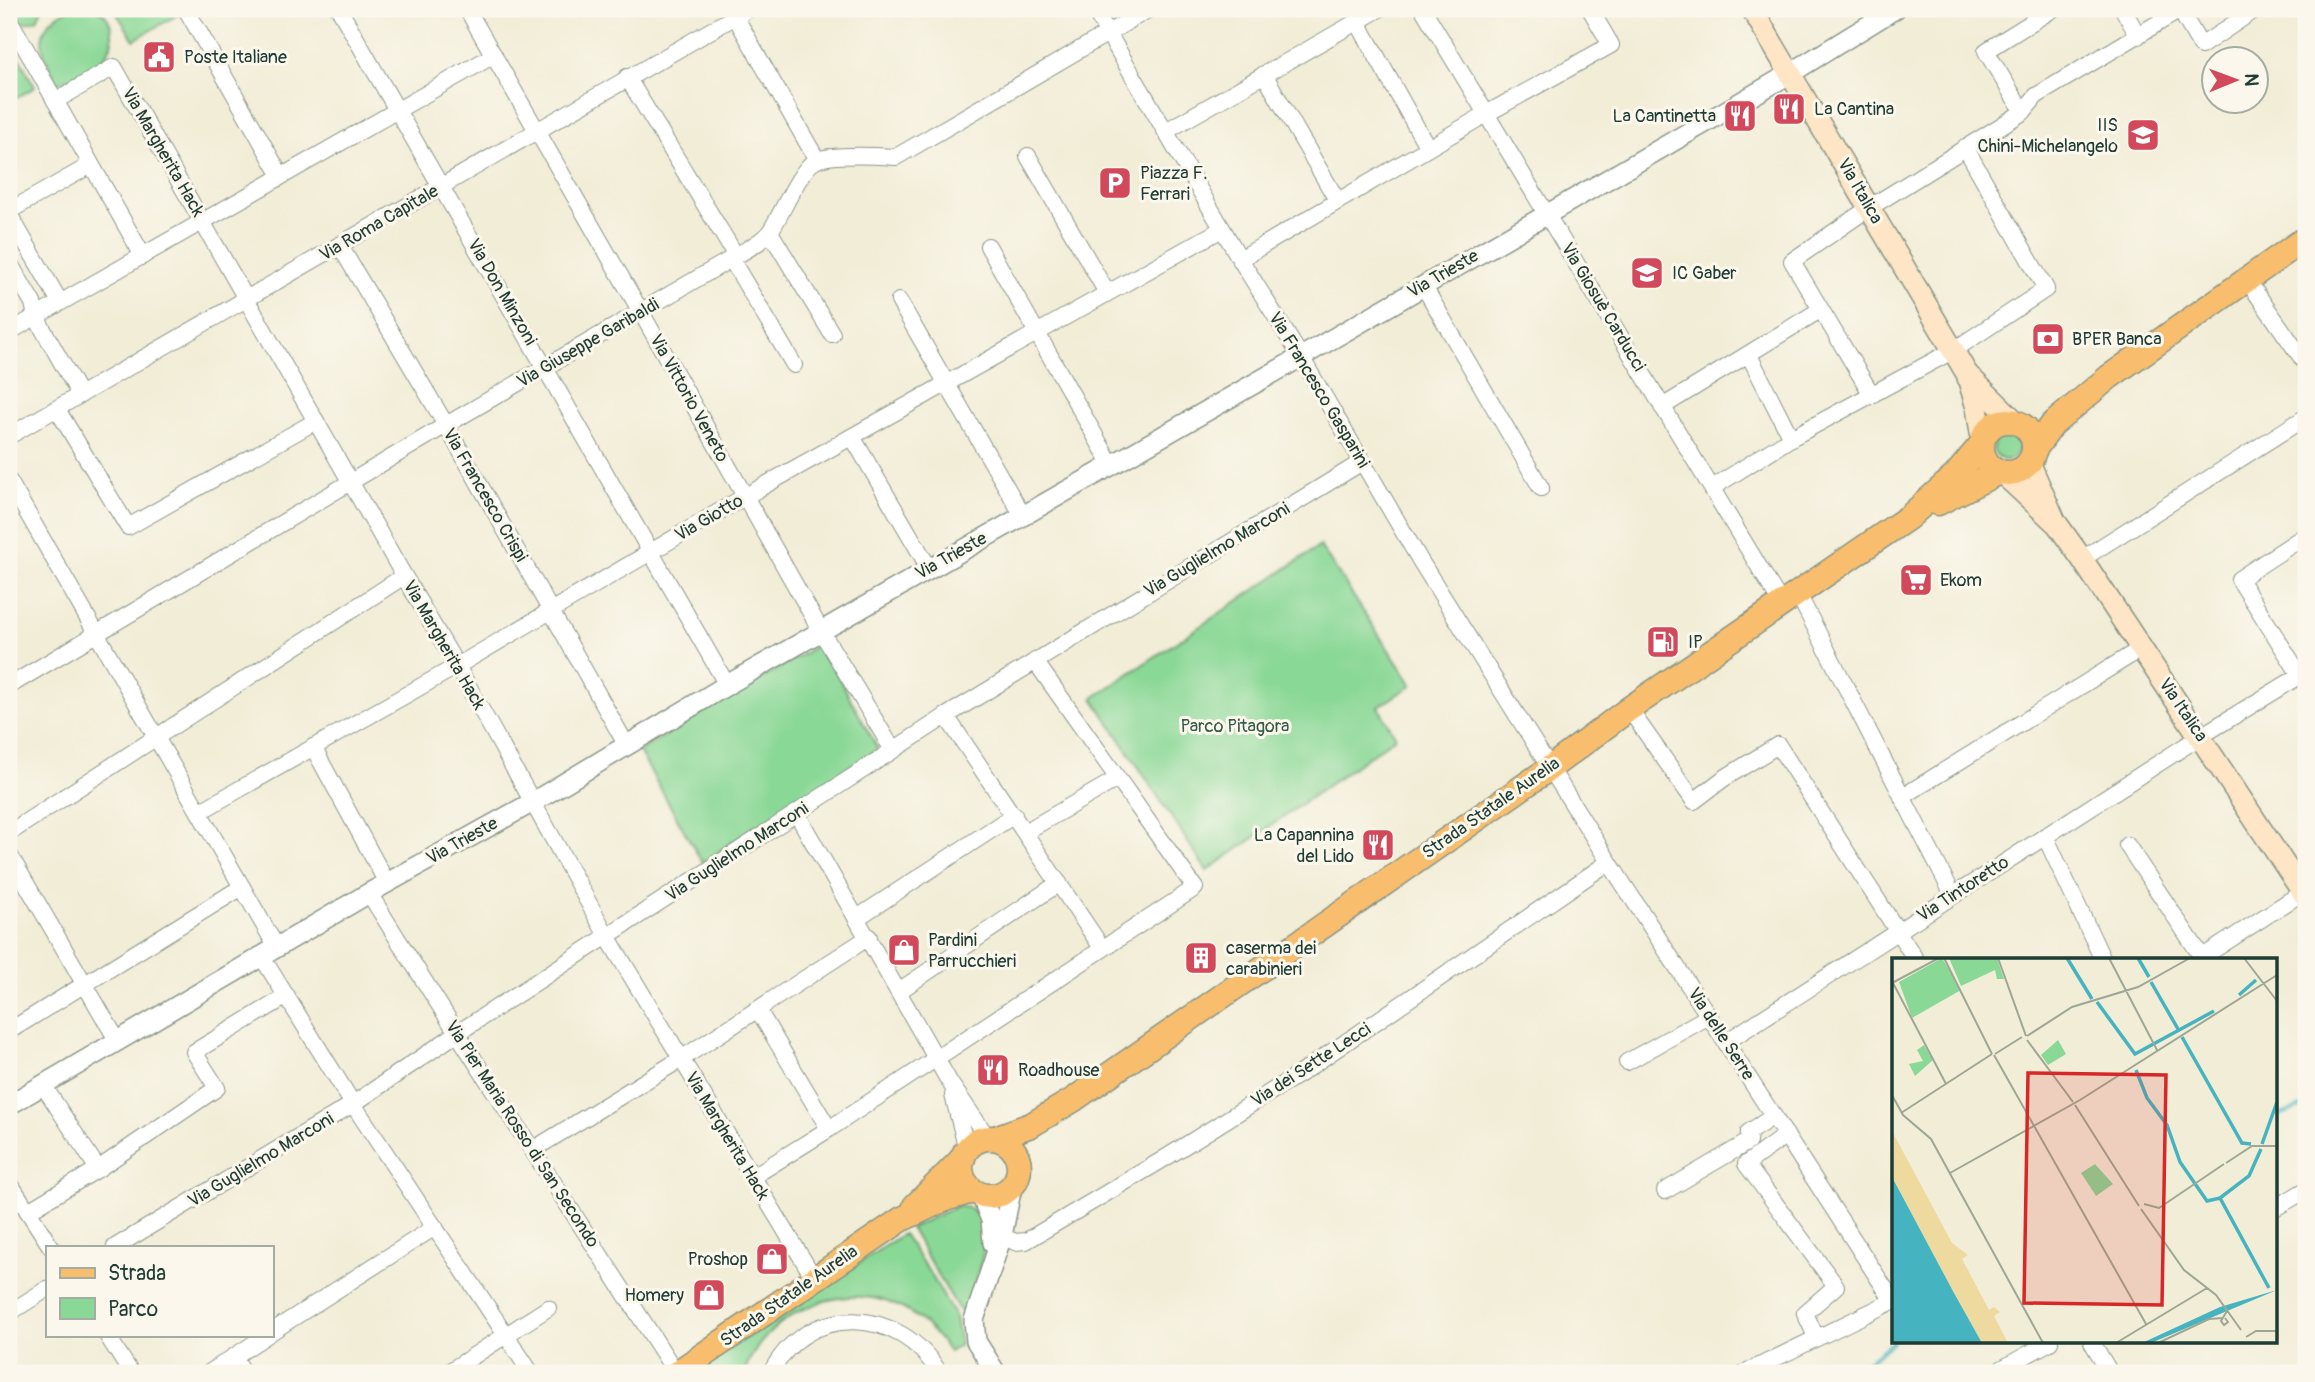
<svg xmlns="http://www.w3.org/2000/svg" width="2315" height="1382" font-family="Pangolin,sans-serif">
<rect width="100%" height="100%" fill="#fbf7ec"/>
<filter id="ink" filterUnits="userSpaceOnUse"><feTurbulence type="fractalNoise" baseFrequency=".0143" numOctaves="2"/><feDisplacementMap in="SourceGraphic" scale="14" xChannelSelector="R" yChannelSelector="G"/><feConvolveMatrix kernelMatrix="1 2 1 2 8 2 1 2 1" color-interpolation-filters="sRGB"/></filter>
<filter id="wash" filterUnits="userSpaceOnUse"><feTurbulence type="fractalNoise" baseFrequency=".00686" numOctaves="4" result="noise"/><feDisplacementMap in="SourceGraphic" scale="28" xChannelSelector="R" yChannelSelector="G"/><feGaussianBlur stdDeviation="1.57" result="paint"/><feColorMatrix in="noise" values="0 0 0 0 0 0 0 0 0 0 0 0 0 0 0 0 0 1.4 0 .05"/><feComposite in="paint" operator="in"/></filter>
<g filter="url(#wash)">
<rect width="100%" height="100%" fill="#f2edd7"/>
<g fill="#8ad896" stroke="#548a65" stroke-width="2">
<polygon points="11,9 42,9 37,20 25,23 17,18"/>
<path d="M69 9C77 9 88 7 96 9 116 16 117 49 101 60 89 70 72 76 58 84 41 53 29 28 69 9Z"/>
<polygon points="114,9 176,9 179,14 134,40"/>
<polygon points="9,39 35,87 9,102"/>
<circle cx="2006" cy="447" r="13"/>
<polygon points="1320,546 1412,685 1378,707 1396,737 1207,871 1093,698"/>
<polygon points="820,644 878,749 702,862 639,751"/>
<path d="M959 1205C1009 1213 973 1286 962 1315L910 1228Z"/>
<path d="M903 1234 933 1278 955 1317 960 1345 949 1352C934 1331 918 1314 893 1304 837 1281 763 1316 744 1373H693Z"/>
</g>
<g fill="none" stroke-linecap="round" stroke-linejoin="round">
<g stroke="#45b4c0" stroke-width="3.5">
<polyline points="2275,1117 2306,1105"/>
<polyline points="1853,1373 1893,1342"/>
</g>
</g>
</g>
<g filter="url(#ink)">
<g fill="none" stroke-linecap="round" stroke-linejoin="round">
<defs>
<g id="minor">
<polyline points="186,9 281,176"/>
<polyline points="339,9 727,685"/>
<polyline points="467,9 641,312 821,631 893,750"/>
<polyline points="1094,9 1240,259 1301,357 1421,562 1609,862 1893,1301 1745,1373"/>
<polyline points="1423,9 1782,605"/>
<polyline points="2123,9 2138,36"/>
<polyline points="735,16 817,160"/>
<polyline points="9,19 143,256"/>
<polyline points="1357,21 1428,148"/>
<polyline points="1264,74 1337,200"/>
<polyline points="627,77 736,256"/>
<polyline points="55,101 114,67 404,576 457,666 607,936 814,1278"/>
<polyline points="2023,112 1986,51 2053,9"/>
<polyline points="1166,131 1379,9"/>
<polyline points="1028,156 1107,293"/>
<polyline points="9,211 91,165"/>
<polyline points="9,214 60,302"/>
<polyline points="770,232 832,334"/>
<polyline points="340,246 446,425 627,746"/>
<polyline points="988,246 1111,464"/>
<polyline points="731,259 794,365"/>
<polyline points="1240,259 1486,114 1611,45 1590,9"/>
<polyline points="9,262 33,303 36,317 80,395"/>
<polyline points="2247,280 2306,364"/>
<polyline points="1423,285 1541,488"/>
<polyline points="899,301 1023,516"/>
<polyline points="9,332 494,55"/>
<polyline points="1749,355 1791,438"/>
<polyline points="1872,395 1792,261 1869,208 2023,112 2036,96 2180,10 2201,46 2256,9"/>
<polyline points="1662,407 1820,310"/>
<polyline points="57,409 128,527 316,421"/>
<polyline points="9,436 748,9"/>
<polyline points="853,438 929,568"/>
<polyline points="9,481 277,948"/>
<polyline points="1712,488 1791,438 1954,350 2046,289 1965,147"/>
<polyline points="2082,559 2306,417"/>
<polyline points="1798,594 1953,895"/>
<polyline points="2300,675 2239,579 2306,535"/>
<path d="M9 686 446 425 736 256C747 249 764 241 771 230 782 214 799 170 815 161 829 153 879 156 896 157L1149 9"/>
<polyline points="1629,709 1694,801 1723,779 1778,745 1916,960"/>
<polyline points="946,716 1102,948"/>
<polyline points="313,747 387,883"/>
<polyline points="1902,797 2142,648"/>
<polyline points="199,812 457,666 744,497 1222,229"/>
<polyline points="797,814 950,1083 988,1138"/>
<polyline points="1025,832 1117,779"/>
<polyline points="9,833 404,576"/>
<polyline points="2045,836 2103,960"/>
<polyline points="2127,845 2202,957"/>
<polyline points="9,854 117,1040"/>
<path d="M369 893C469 1055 574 1213 676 1373"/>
<polyline points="857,918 1014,815"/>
<polyline points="262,957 353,1104 531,1373"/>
<polyline points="2198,960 2303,892"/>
<polyline points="899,991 1059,883"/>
<polyline points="758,1010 829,1129"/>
<polyline points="9,1031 242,887"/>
<polyline points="1726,1042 2201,736 2306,672"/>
<polyline points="1627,1062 1709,1016"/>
<polyline points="43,1085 98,1169"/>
<polyline points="953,1095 967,1150"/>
<polyline points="1786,1135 1746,1164 1836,1286 1805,1313 1816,1337"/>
<polyline points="534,1149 681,1059 869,937"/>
<polyline points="752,1177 829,1129 1195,888 1035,661"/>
<polyline points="9,1182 51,1247"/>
<polyline points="1665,1191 1748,1142 1749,1132 1774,1116"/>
<polyline points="2275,1208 2306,1190"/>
<polyline points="28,1211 98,1169 217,1088 194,1052 287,996"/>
<polyline points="1002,1236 1015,1242 1026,1241 1162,1160 1301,1073 1609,862"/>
<polyline points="115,1247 353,1104 456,1034 946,716 1362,462"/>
<polyline points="9,1313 47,1289"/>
<polyline points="271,1332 435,1227"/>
<polyline points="107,1335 131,1373"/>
<polyline points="2092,1342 2110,1373"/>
<polyline points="234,1357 244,1373"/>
<polyline points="209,1373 267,1335"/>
<polyline points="447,1373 548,1308"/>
<path d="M771 1373C806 1302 901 1306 939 1373"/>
<polyline points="1994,1373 2050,1342"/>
</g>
<g id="tertiary">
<polyline points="9,1105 369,893 533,802 727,685 1301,357 1791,73 1895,9"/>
<polyline points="981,1195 991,1220 993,1243"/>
<polyline points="996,1373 976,1341 974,1320 1002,1236 1012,1186"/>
</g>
<g id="secondary">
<polyline points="1752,9 1967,374 1977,408 1982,439"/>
<polyline points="1968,375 2015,421"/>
<polyline points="2029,462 2054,519"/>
<polyline points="2002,473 2057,524 2082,559 2306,897"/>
</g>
<g id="primary">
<circle cx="2008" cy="447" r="26"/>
<polyline points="2034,450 2053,424 2109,377 2306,238"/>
<polyline points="1938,503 1999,472"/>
<polyline points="995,1138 1031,1125 1073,1100 1550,768 1629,709 1909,517 1956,475 1981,445"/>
<circle cx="990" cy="1167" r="29"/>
<polyline points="915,1206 963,1158"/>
<polyline points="677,1373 902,1219 945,1199 973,1191"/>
</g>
</defs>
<use href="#minor" stroke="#889586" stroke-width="18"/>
<use href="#tertiary" stroke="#889586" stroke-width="22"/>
<use href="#secondary" stroke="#889586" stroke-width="24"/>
<use href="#primary" stroke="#889586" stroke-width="27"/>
<use href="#minor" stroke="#fff" stroke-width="16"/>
<use href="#tertiary" stroke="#fff" stroke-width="19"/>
<use href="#secondary" stroke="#fde5c5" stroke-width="21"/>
<use href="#primary" stroke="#f9be6d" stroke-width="24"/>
</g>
</g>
<defs>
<symbol id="civic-square" viewBox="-11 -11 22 22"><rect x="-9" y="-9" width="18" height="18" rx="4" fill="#d1495b" stroke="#fbf7ec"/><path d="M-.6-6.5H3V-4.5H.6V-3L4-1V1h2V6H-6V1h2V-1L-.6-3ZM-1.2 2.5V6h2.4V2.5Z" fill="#fff"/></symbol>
<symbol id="restaurant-square" viewBox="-11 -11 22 22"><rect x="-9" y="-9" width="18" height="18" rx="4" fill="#d1495b" stroke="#fbf7ec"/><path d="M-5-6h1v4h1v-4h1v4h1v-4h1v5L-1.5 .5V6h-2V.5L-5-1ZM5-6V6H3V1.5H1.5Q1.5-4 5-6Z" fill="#fff"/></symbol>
<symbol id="school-square" viewBox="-11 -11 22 22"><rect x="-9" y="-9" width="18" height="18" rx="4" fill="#d1495b" stroke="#fbf7ec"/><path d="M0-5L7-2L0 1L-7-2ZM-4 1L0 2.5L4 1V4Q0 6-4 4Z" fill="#fff"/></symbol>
<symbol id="parking-square" viewBox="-11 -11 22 22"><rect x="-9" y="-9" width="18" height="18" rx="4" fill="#d1495b" stroke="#fbf7ec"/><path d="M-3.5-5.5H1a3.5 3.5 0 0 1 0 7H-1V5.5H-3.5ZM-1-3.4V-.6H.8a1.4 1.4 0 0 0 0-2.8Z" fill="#fff"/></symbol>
<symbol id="bank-square" viewBox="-11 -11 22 22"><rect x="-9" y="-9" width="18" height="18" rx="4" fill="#d1495b" stroke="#fbf7ec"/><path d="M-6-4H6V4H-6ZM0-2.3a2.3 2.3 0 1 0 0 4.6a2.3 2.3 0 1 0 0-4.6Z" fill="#fff"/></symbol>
<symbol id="supermarket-square" viewBox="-11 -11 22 22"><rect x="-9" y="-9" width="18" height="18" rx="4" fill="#d1495b" stroke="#fbf7ec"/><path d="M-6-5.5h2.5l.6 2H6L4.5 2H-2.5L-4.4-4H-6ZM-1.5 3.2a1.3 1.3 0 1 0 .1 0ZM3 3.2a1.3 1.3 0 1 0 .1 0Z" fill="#fff"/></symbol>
<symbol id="fuel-square" viewBox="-11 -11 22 22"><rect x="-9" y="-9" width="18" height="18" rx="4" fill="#d1495b" stroke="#fbf7ec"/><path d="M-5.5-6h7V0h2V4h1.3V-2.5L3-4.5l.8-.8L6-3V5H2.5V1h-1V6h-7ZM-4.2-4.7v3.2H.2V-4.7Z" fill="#fff"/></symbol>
<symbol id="shop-square" viewBox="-11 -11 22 22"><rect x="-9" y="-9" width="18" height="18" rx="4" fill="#d1495b" stroke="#fbf7ec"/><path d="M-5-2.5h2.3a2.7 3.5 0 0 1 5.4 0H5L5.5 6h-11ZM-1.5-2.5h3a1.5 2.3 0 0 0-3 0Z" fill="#fff"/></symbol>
<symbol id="building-square" viewBox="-11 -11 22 22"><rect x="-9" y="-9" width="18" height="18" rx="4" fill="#d1495b" stroke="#fbf7ec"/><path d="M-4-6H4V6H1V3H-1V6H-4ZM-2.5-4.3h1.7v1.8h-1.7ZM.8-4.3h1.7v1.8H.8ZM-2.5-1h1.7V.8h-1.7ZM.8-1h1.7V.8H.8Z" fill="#fff"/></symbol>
</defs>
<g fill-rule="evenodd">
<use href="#civic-square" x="140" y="38" width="38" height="38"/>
<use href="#restaurant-square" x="1770" y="90" width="38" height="38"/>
<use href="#restaurant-square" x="1721" y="97" width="38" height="38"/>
<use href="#school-square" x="2124" y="116" width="38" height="38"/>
<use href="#parking-square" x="1096" y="164" width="38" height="38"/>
<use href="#school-square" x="1628" y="254" width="38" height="38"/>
<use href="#bank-square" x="2029" y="320" width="38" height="38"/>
<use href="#supermarket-square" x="1897" y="561" width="38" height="38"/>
<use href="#fuel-square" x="1644" y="623" width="38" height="38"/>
<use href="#restaurant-square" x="1359" y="826" width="38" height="38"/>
<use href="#shop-square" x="885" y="931" width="38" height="38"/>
<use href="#building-square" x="1182" y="939" width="38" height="38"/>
<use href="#restaurant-square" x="974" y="1051" width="38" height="38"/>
<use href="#shop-square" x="753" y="1240" width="38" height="38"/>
<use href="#shop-square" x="690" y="1276" width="38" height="38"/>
</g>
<g text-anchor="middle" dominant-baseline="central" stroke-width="6" stroke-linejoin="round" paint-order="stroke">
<g font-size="18" fill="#1f3d34" stroke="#fbf7ec" text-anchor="start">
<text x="184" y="57">Poste Italiane</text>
<text x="1814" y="109">La Cantina</text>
<text x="1716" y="116" text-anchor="end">La Cantinetta</text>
<text x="2118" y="125" text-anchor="end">IIS<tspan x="2118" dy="21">Chini-Michelangelo</tspan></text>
<text x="1140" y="173">Piazza F.<tspan x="1140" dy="21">Ferrari</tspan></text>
<text x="1672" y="273">IC Gaber</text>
<text x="2072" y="339">BPER Banca</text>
<text x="1940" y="580">Ekom</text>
<text x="1688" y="642">IP</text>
<text x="1354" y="835" text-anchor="end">La Capannina<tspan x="1354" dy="21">del Lido</tspan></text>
<text x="928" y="940">Pardini<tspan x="928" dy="21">Parrucchieri</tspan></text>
<text x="1226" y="948">caserma dei<tspan x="1226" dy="21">carabinieri</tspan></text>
<text x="1018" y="1070">Roadhouse</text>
<text x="748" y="1259" text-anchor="end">Proshop</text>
<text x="684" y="1295" text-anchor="end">Homery</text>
</g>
<g font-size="18" fill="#1f3d34" stroke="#fbf7ec">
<text transform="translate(163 152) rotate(60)">Via Margherita Hack</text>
<text transform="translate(1860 191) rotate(60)">Via Italica</text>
<text transform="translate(379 223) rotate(-30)">Via Roma Capitale</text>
<text transform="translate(1443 274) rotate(-30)">Via Trieste</text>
<text transform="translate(502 292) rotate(60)">Via Don Minzoni</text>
<text transform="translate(1603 307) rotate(59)">Via Giosuè Carducci</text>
<text transform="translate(588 343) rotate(-30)">Via Giuseppe Garibaldi</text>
<text transform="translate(1319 390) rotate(59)">Via Francesco Gasparini</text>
<text transform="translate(689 398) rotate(61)">Via Vittorio Veneto</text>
<text transform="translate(485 495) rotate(60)">Via Francesco Crispi</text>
<text transform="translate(709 518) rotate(-30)">Via Giotto</text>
<text transform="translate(1217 550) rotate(-31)">Via Guglielmo Marconi</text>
<text transform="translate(951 556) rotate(-29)">Via Trieste</text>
<text transform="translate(444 645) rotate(60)">Via Margherita Hack</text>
<text transform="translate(2183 710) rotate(56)">Via Italica</text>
<text transform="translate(1491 808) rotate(-35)">Strada Statale Aurelia</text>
<text transform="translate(462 841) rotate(-29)">Via Trieste</text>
<text transform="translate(737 852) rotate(-33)">Via Guglielmo Marconi</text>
<text transform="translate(1963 889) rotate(-33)">Via Tintoretto</text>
<text transform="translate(1721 1034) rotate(57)">Via delle Serre</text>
<text transform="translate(1311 1065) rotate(-33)">Via dei Sette Lecci</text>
<text transform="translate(522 1134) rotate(57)">Via Pier Maria Rosso di San Secondo</text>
<text transform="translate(727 1136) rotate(59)">Via Margherita Hack</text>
<text transform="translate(261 1160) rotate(-31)">Via Guglielmo Marconi</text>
<text transform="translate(789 1296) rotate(-35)">Strada Statale Aurelia</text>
</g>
<g font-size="18" fill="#345c48" stroke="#fbf7ec">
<text x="1235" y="726">Parco Pitagora</text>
</g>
</g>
<g transform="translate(1892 958)">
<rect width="385" height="385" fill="#f2edd7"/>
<path d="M50 0 69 32 20 60 7 24ZM57 0H105L112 21H105L103 12 69 28ZM166 82 174 96 156 107 149 97ZM32 87 41 102 23 118 17 106 31 103 25 92ZM203 206 221 226 204 238 189 215Z" fill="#8ad896"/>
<path d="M0 173 60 285 76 297 70 301 97 352 102 349 108 354 102 358 116 385H90L62 335 0 219Z" fill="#eeda9e"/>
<path d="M0 219 62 335 90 385H0ZM385 332 259 385H250L328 349Z" fill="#45b4c0"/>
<path fill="none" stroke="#45b4c0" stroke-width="3.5" d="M175 0 200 41M246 0 257 19M259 24 286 71M347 37 364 22M205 44 243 96 322 53M290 79 350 185 359 186M244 112 255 140 275 167 288 204 315 243 328 240 377 330M370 186 385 144M328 240 357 218 369 191"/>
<path fill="none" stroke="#9ea796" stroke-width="2" d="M52 0 100 96M106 0 134 78M217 0 265 92M352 0 385 43M0 25 47 0M1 25 54 126M135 78 180 49 246 29 298 0M135 82 181 144M103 96 130 79M102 97 254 366M0 137 11 157 39 181 151 385M183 147 247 248M9 155 100 96M334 205 360 188H385M58 215 188 142 385 17M252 246 267 250 332 206M249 251 292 312 324 337 349 372M333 360 336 364 332 367 329 363 335 353M354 379 364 373H385M224 385 315 330M266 385 317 361 331 360"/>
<path fill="#d62828" fill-opacity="0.15" stroke="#d62828" stroke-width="3.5" d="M136 115 274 117 270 347 132 345Z"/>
<rect width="385" height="385" fill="none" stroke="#1f3d34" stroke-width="3.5"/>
</g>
<rect width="2315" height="1382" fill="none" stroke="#fbf7ec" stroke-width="35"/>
<rect x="46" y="1246" width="228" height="91" fill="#fbf7ec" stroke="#a3ada2" stroke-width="2"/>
<rect x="60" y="1268" width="35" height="10" fill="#f9be6d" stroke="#a3ada2" stroke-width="2"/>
<text x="108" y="1280" font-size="21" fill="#1f3d34">Strada</text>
<rect x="60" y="1298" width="35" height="21" fill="#8ad896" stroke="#a3ada2" stroke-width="2"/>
<text x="108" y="1316" font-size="21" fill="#1f3d34">Parco</text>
<g transform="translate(2235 80) rotate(89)"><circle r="33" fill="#fbf7ec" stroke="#a3ada2" stroke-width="2"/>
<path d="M0-5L12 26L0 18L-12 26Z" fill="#d1495b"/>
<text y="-10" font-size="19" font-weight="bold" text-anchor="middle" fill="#1f3d34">N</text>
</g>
</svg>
